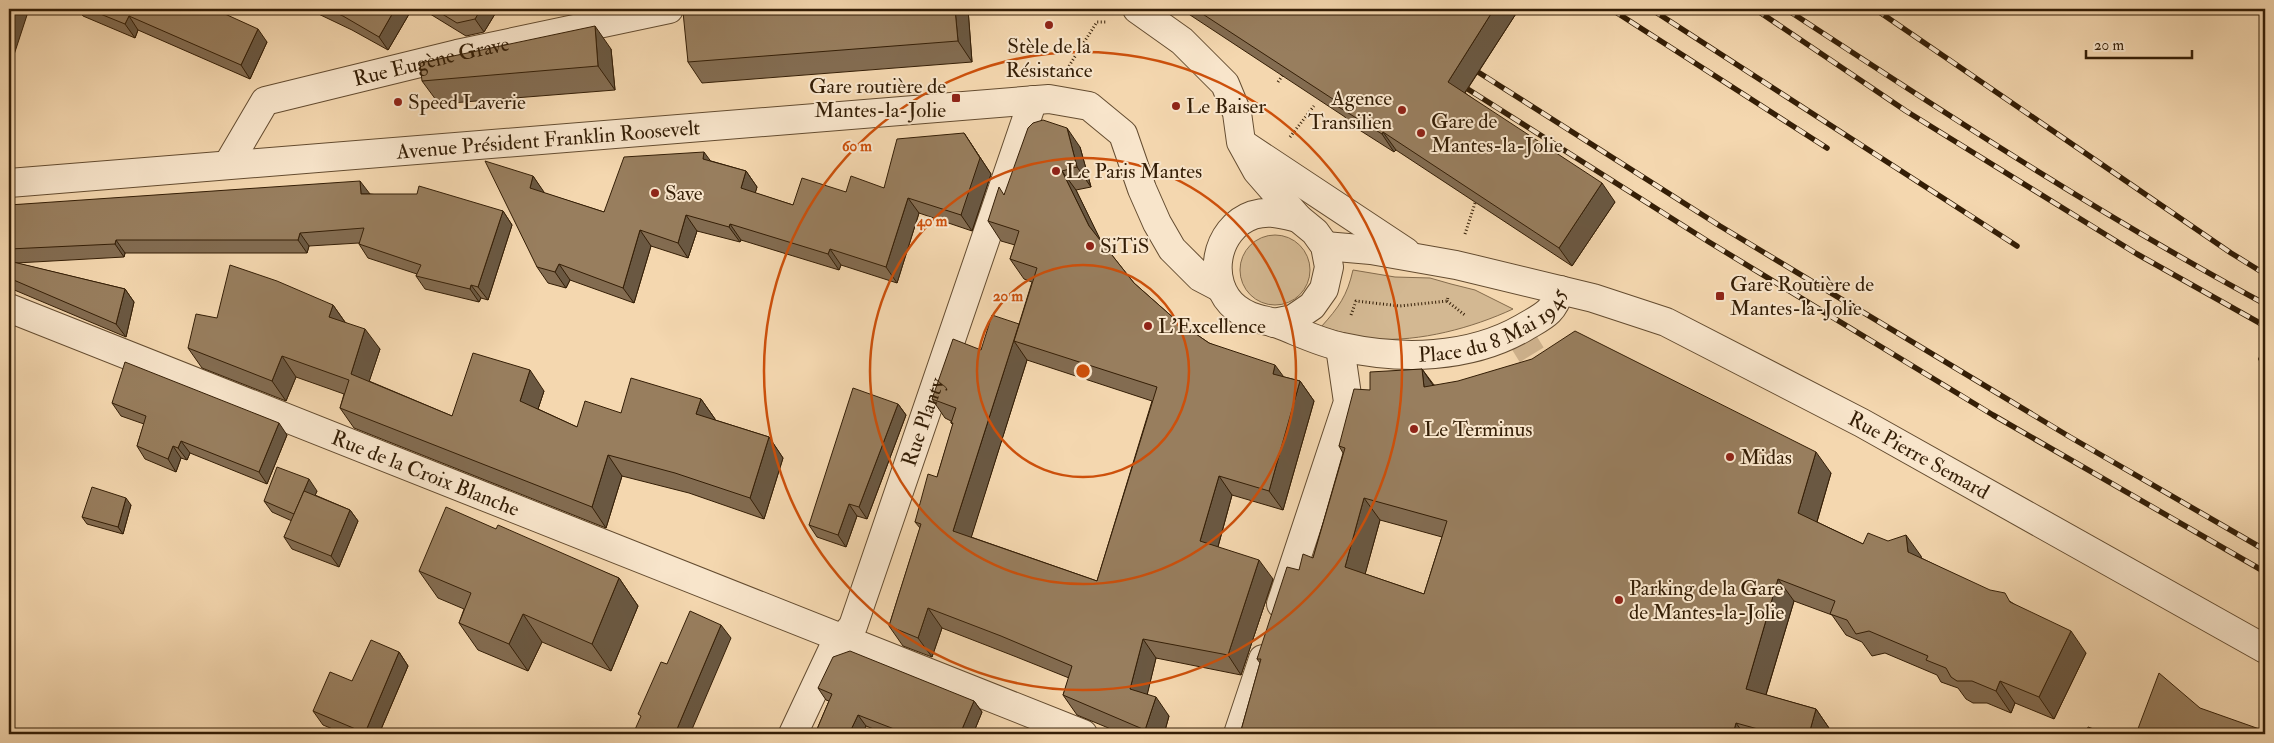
<svg xmlns="http://www.w3.org/2000/svg" width="2274" height="743" font-family="'IM FELL Double Pica',serif">
<rect width="100%" height="100%" fill="#f4d7af"/>
<filter id="stains"><feTurbulence type="fractalNoise" baseFrequency=".004" numOctaves="4"/><feColorMatrix values="0 0 0 0 .2 0 0 0 0 .09 0 0 0 0 .02 0 0 0 .5 -.17"/></filter>
<radialGradient id="worn" r=".72"><stop offset=".6" stop-color="#630" stop-opacity="0"/><stop offset="1" stop-color="#630" stop-opacity=".3"/></radialGradient>
<g fill="#d3b892" stroke="#846b4c">
<circle cx="1275" cy="270" r="35"/>
<path d="M1353 270 1395 277 1430 278 1451 284 1475 290 1513 309C1472 328 1420 342 1374 339 1357 337 1338 331 1321 327 1339 307 1347 296 1353 270Z"/>
</g>
<g fill="none" stroke-linecap="round" stroke-linejoin="round">
<polyline stroke="#ceb28d" stroke-width="28" stroke-dasharray="28 14" stroke-linecap="butt" points="1517,331 1553,389"/>
<defs>
<g id="minor">
<polyline points="1137,9 1182,41 1225,84 1237,113 1241,142 1257,171 1298,218 1315,232 1325,246 1329,267 1324,289 1312,306 1293,319 1274,323"/>
<polyline points="1246,146 1406,252"/>
<path id="s1" d="M228 164 265 101 457 54 669 9"/>
<path id="s2" d="M9 183 1049 99 1089 106 1123 134 1142 189 1157 223 1172 249 1200 277 1221 288"/>
<path id="s3" d="M1298 218C1282 214 1269 210 1253 215 1215 228 1205 283 1236 308 1250 319 1263 319 1278 324 1299 332 1321 343 1342 347 1401 360 1469 359 1523 328 1543 316 1553 314 1560 290"/>
<path id="s4" d="M1325 246 1371 250 1456 265 1593 298 1666 322 1862 423 2265 649"/>
<path id="s5" d="M9 308 1083 734"/>
<polyline points="1281,604 1348,402 1340,347"/>
<path id="s6" d="M793 734 832 651 853 626 1033 100"/>
<polyline points="1238,734 1263,659"/>
</g>
</defs>
<use href="#minor" stroke="#644c30" stroke-width="30"/>
<g stroke="#341e06" stroke-width="3" stroke-dasharray="1 2.5" stroke-linecap="butt">
<polyline points="1067,69 1097,22 1107,22"/>
<polyline points="1278,82 1284,73"/>
<polyline points="1290,137 1314,106"/>
<polyline points="1465,234 1476,200"/>
<polyline points="1447,301 1466,316"/>
<polyline points="1351,315 1356,301 1400,306 1447,301 1448,297"/>
</g>
<use href="#minor" stroke="#f8e5cb" stroke-width="28"/>
<defs>
<g id="rail">
<polyline points="1611,9 1827,148"/>
<polyline points="1651,9 2017,246"/>
<polyline points="1755,9 1906,111 2137,254 2265,326"/>
<path d="M1786 9C1943 112 2100 215 2265 304"/>
<polyline points="1875,9 2231,253 2265,274"/>
<polyline points="1467,65 1720,226 2070,437 2265,550"/>
<polyline points="1455,81 1709,242 1993,415 2265,572"/>
<polyline points="2261,359 2265,362"/>
</g>
</defs>
<use href="#rail" stroke="#341e06" stroke-width="5.5"/>
<use href="#rail" stroke="#f8e5cb" stroke-width="4" stroke-dasharray="11" stroke-linecap="butt"/>
</g>
<g fill="#836c51" stroke="#341e06" fill-rule="evenodd">
<polygon points="78,9 214,9 267,42 250,79 138,30 135,38 83,16"/>
<polygon points="308,9 412,9 388,50 352,30"/>
<polygon points="422,9 498,9 484,32 466,36"/>
<polygon points="699,9 968,9 972,62 702,83 688,62"/>
<polygon points="1181,9 1519,9 1465,93 1615,202 1572,266 1396,150 1394,152 1350,124 1345,117"/>
<polygon points="611,49 615,90 439,104 422,81"/>
<polygon points="964,133 991,174 972,231 919,213 897,283 841,265 839,270 741,240 740,242 697,231 688,258 651,246 634,303 570,280 566,288 548,283 537,267 533,176 544,193 604,212 711,161 746,171 757,187 755,193 793,205 846,192 884,188"/>
<path d="M1080 147 1091 187 1076 190 1100 240 1134 283 1177 321 1209 343 1284 377 1300 381 1314 401 1283 510 1232 495 1218 547 1273 579 1241 675 1156 658 1147 694 1169 716 1164 734H1123L1077 715 1063 695 1069 678 1014 656 942 628 932 657 903 646 889 626 920 528 915 522 937 477 953 425 951 423V421L945 418 932 399 981 350 1019 324 1032 282 1024 279 1010 259 1015 245 1001 241 988 221 1004 194ZM1027 360 1152 401 1097 581 971 537Z"/>
<polygon points="370,194 503,211 512,225 488,300 481,298 479,302 425,289 416,276 417,274 368,258 359,244 359,243 309,246 307,253 125,253 124,257 16,263 125,289 134,302 126,337 12,289 9,284 9,205"/>
<polygon points="333,305 345,322 380,349 369,381 452,416 544,391 538,409 577,427 621,413 701,399 715,419 715,420 769,437 783,458 764,519 689,493 622,476 606,528 354,428 340,408 344,394 296,377 286,401 202,368 188,348 217,318"/>
<path d="M1422 369 1434 385 1831 473 1817 522 1863 544 1921 556V558L2011 602 2086 653 2054 719 2015 703 2011 713 1987 703H1973L1966 699 1958 688 1941 682 1937 675 1885 653 1872 656 1862 642 1846 635 1832 615 1794 601 1766 695 1816 709 1831 731 1830 734H1240L1260 663 1257 659 1299 570 1313 558 1343 453 1339 446 1370 390ZM1380 520 1442 537 1424 594 1365 574Z"/>
<polygon points="112,403 287,435 267,484 190,453 187,460 181,458 176,472 145,459 137,446 144,424 121,416"/>
<polygon points="898,404 906,415 867,519 857,516 846,547 817,537 809,525"/>
<polygon points="317,491 315,495 350,510 358,521 339,567 292,549 284,537 292,521 272,512 264,501"/>
<polygon points="131,505 123,534 87,524 82,517"/>
<polygon points="496,529 619,578 638,606 611,671 542,642 528,671 478,650 459,623 464,609 438,598 419,571"/>
<polygon points="399,652 408,666 379,734 345,734 323,725 313,711 352,681"/>
<polygon points="818,688 974,701 982,712 973,734 886,734 866,726 862,734 815,734 829,701 826,700"/>
</g>
<g fill="#6a5842" stroke="#341e06">
<polygon points="10,9 29,9 9,70 9,13"/>
<polygon points="395,9 412,9 388,50 379,37"/>
<polygon points="481,9 498,9 484,32 475,19"/>
<polygon points="955,9 968,9 972,62 958,41"/>
<polygon points="1494,9 1519,9 1460,100 1448,82"/>
<polygon points="129,16 138,30 135,38 125,24"/>
<polygon points="595,26 611,49 615,90 598,66"/>
<polygon points="258,29 267,42 250,79 241,65"/>
<polygon points="1067,128 1080,147 1091,187 1077,167"/>
<polygon points="1383,132 1396,150 1394,152 1382,134"/>
<polygon points="964,133 991,174 972,231 961,215"/>
<polygon points="704,152 715,167 703,159"/>
<polygon points="746,171 757,187 752,204 741,188"/>
<polygon points="1062,171 1076,190 1103,245 1089,226"/>
<polygon points="533,176 544,192 541,204 530,188"/>
<polygon points="360,181 370,194 361,194"/>
<polygon points="1602,183 1615,202 1572,266 1559,248"/>
<polygon points="908,198 919,213 897,283 886,267"/>
<polygon points="503,211 512,225 488,300 478,287"/>
<polygon points="686,215 697,231 688,258 678,243"/>
<polygon points="730,224 741,240 740,242 729,227"/>
<polygon points="640,230 651,246 634,303 623,288"/>
<polygon points="300,233 309,246 307,253 298,240"/>
<polygon points="116,240 125,253 124,257 115,244"/>
<polygon points="830,249 841,265 839,270 828,254"/>
<polygon points="559,264 570,280 566,288 555,272"/>
<polygon points="471,285 481,298 479,302 470,289"/>
<polygon points="125,289 134,302 126,337 116,324"/>
<polygon points="333,305 347,325 329,317"/>
<polygon points="1019,324 1014,341 1027,360 967,551 953,531"/>
<polygon points="365,329 380,349 365,394 351,374"/>
<polygon points="282,356 296,377 286,401 272,381"/>
<polygon points="1275,365 1289,384 1273,374"/>
<polygon points="1422,369 1437,391 1424,387"/>
<polygon points="530,370 544,391 534,421 520,401"/>
<polygon points="1300,381 1314,401 1283,510 1269,491"/>
<polygon points="701,399 715,419 710,434 696,414"/>
<polygon points="898,404 906,415 867,519 859,507"/>
<polygon points="279,423 287,435 267,484 259,472"/>
<polygon points="769,437 783,458 764,519 750,498"/>
<polygon points="181,441 190,453 187,460 178,448"/>
<polygon points="173,446 181,458 176,472 168,459"/>
<polygon points="1816,452 1831,473 1813,535 1798,513"/>
<polygon points="608,455 622,476 606,528 592,507"/>
<polygon points="1219,476 1232,495 1214,561 1200,541"/>
<polygon points="309,479 317,491 302,525 294,514"/>
<polygon points="126,498 131,505 123,534 118,527"/>
<polygon points="1364,498 1380,520 1361,589 1345,567"/>
<polygon points="849,504 857,516 846,547 838,535"/>
<polygon points="350,510 358,521 339,567 331,556"/>
<polygon points="1906,535 1921,556 1923,574 1908,552"/>
<polygon points="1259,560 1273,579 1241,675 1228,655"/>
<polygon points="619,578 638,606 611,671 592,644"/>
<polygon points="1778,579 1794,601 1761,711 1746,689"/>
<polygon points="928,608 942,628 932,657 918,638"/>
<polygon points="523,614 542,642 528,671 509,644"/>
<polygon points="721,625 731,638 690,734 677,729"/>
<polygon points="2071,631 2086,653 2054,719 2039,697"/>
<polygon points="1143,639 1156,658 1144,708 1130,689"/>
<polygon points="399,652 408,666 379,734 366,734 365,733"/>
<polygon points="2000,681 2015,703 2011,713 1996,691"/>
<polygon points="1156,697 1169,716 1164,734 1148,734 1145,730"/>
<polygon points="974,701 982,712 973,734 960,734"/>
<polygon points="1816,709 1831,731 1830,734 1809,734"/>
<polygon points="858,715 866,726 862,734 849,734"/>
<polygon points="1736,723 1744,734 1733,734"/>
</g>
<g fill="#987e5e" stroke="#341e06" fill-rule="evenodd">
<polygon points="88,9 214,9 258,29 241,65 129,16 125,24"/>
<polygon points="327,9 395,9 379,37 343,16"/>
<polygon points="434,9 481,9 475,19 457,23"/>
<polygon points="699,9 955,9 958,41 688,62 683,12"/>
<polygon points="1195,9 1494,9 1448,82 1602,183 1559,248 1383,132 1382,134 1337,106 1339,103"/>
<polygon points="595,26 598,66 422,81 420,63"/>
<polygon points="1043,120 1067,128 1077,167 1062,171 1089,226 1134,283 1177,321 1209,343 1275,365 1273,374 1300,381 1269,491 1219,476 1200,541 1259,560 1228,655 1143,639 1130,689 1156,697 1145,730 1063,695 1072,666 1001,636 928,608 918,638 889,626 921,524 915,522 928,474 937,477 953,423 951,423 956,408 932,399 953,339 981,350 992,315 1019,324 953,531 1097,581 1157,387 1014,341 1037,268 1010,259 1019,231 988,221 999,187 1004,195 1028,128 1033,123"/>
<polygon points="964,133 980,158 961,215 908,198 886,267 830,249 828,254 730,224 729,227 686,215 678,243 640,230 623,288 559,264 555,272 537,267 485,161 533,176 530,188 604,212 624,157 704,152 703,159 746,171 741,188 793,205 802,178 846,192 851,176 884,188 897,139"/>
<polygon points="360,181 361,194 417,194 419,186 503,211 478,287 471,285 470,289 416,276 421,265 359,244 364,228 300,233 298,240 116,240 115,244 9,249 9,205"/>
<polygon points="9,261 125,289 116,324 9,278"/>
<polygon points="230,265 277,281 333,305 329,317 365,329 351,374 452,416 473,353 530,370 520,401 577,427 585,401 621,413 631,378 701,399 696,414 769,437 750,498 675,473 608,455 592,507 340,408 349,380 282,356 272,381 188,348 196,314 217,318"/>
<path d="M1575 331 1816 452 1798 513 1863 544 1868 533 1888 541 1906 535 1908 552 1990 590 2005 593 2010 602 2071 631 2039 697 2000 681 1996 691 1972 681H1957L1951 677 1946 668 1926 660 1928 656 1869 631 1856 634 1847 620 1830 614 1835 601 1778 579 1746 689 1816 709 1809 734H1776L1736 723 1733 734H1240L1261 659H1257L1287 567 1299 570 1303 554 1313 558 1345 448 1339 446 1354 389 1370 390V372L1422 369 1424 387 1458 381 1532 359ZM1364 498 1447 521 1424 594 1345 567Z"/>
<polygon points="125,362 279,423 259,472 181,441 178,448 173,446 168,459 137,446 146,416 112,403"/>
<polygon points="853,388 898,404 859,507 849,504 838,535 809,525"/>
<polygon points="277,467 309,479 294,514 264,501"/>
<polygon points="92,487 126,498 118,527 82,517"/>
<polygon points="304,491 350,510 331,556 284,537"/>
<polygon points="446,507 496,529 498,525 619,578 592,644 523,614 509,644 459,623 471,593 419,571"/>
<polygon points="690,611 721,625 677,729 689,734 633,734 641,716 638,714 661,662 667,664"/>
<polygon points="371,640 399,652 365,733 313,711 330,672 352,681"/>
<polygon points="850,651 974,701 960,734 907,734 858,715 849,734 815,734 832,694 818,688 833,657"/>
<polygon points="2159,673 2200,708 2265,731 2265,734 2136,734"/>
<polygon points="2088,727 2108,734 2086,734"/>
</g>
<g fill="none" stroke="#cd500b" stroke-width="2.5">
<circle cx="1083" cy="371" r="106"/>
<circle cx="1083" cy="371" r="213"/>
<circle cx="1083" cy="371" r="319"/>
</g>
<g fill="#8f2418" stroke="#f8e5cb" stroke-width="2">
<circle cx="1049" cy="25" r="5"/>
<rect x="951" y="93" width="10" height="10" rx="2.5"/>
<circle cx="398" cy="102" r="5"/>
<circle cx="1176" cy="106" r="5"/>
<circle cx="1402" cy="110" r="5"/>
<circle cx="1421" cy="133" r="5"/>
<circle cx="1056" cy="171" r="5"/>
<circle cx="655" cy="193" r="5"/>
<circle cx="1090" cy="246" r="5"/>
<rect x="1715" y="291" width="10" height="10" rx="2.5"/>
<circle cx="1148" cy="326" r="5"/>
<circle cx="1414" cy="429" r="5"/>
<circle cx="1730" cy="457" r="5"/>
<circle cx="1619" cy="600" r="5"/>
</g>
<g text-anchor="middle" dominant-baseline="central" stroke-width="4" stroke-linejoin="round" paint-order="stroke">
<g font-size="21" fill="#341e06" stroke="#f8e5cb" text-anchor="start">
<text x="1049" y="46" text-anchor="middle">Stèle de la<tspan x="1049" dy="24">Résistance</tspan></text>
<text x="946" y="86" text-anchor="end">Gare routière de<tspan x="946" dy="24">Mantes-la-Jolie</tspan></text>
<text x="1392" y="98" text-anchor="end">Agence<tspan x="1392" dy="24">Transilien</tspan></text>
<text x="408" y="102">Speed Laverie</text>
<text x="1186" y="106">Le Baiser</text>
<text x="1431" y="121">Gare de<tspan x="1431" dy="24">Mantes-la-Jolie</tspan></text>
<text x="1066" y="171">Le Paris Mantes</text>
<text x="665" y="193">Save</text>
<text x="1100" y="246">SiTiS</text>
<text x="1730" y="284">Gare Routière de<tspan x="1730" dy="24">Mantes-la-Jolie</tspan></text>
<text x="1158" y="326">L'Excellence</text>
<text x="1424" y="429">Le Terminus</text>
<text x="1740" y="457">Midas</text>
<text x="1629" y="588">Parking de la Gare<tspan x="1629" dy="24">de Mantes-la-Jolie</tspan></text>
</g>
<g font-size="21" fill="#341e06" stroke="#f8e5cb">
<text stroke="none"><textPath href="#s1" startOffset="244">Rue Eugène Grave</textPath></text>
<text stroke="none"><textPath href="#s2" startOffset="541">Avenue Président Franklin Roosevelt</textPath></text>
<text stroke="none"><textPath href="#s3" startOffset="432">Place du 8 Mai 1945</textPath></text>
<text stroke="none"><textPath href="#s6" startOffset="340">Rue Planty</textPath></text>
<text stroke="none"><textPath href="#s4" startOffset="636">Rue Pierre Semard</textPath></text>
<text stroke="none"><textPath href="#s5" startOffset="448">Rue de la Croix Blanche</textPath></text>
</g>
</g>
<circle cx="1083" cy="371" r="8" fill="#cd500b" stroke="#f8e5cb" stroke-width="2.5"/>
<g font-size="15" text-anchor="middle" font-weight="bold" fill="#cd500b" stroke="#f8e5cb" stroke-width="4" stroke-linejoin="round" paint-order="stroke">
<text x="857" y="151">60 m</text>
<text x="932" y="226">40 m</text>
<text x="1008" y="301">20 m</text>
</g>
<rect width="2274" height="743" fill="none" stroke="#f4d7af" stroke-width="30"/>
<rect x="10" y="10" width="2254" height="723" fill="none" stroke="#341e06" stroke-width="2.5"/>
<rect x="15" y="15" width="2244" height="713" fill="none" stroke="#341e06"/>
<path d="M2086 50v8h106v-8" fill="none" stroke="#341e06" stroke-width="2.5"/>
<text x="2094" y="50" font-size="15" fill="#341e06" stroke="#f8e5cb" stroke-width="4" paint-order="stroke">20 m</text>
<rect width="100%" height="100%" filter="url(#stains)"/>
<rect width="100%" height="100%" fill="url(#worn)"/>
</svg>
